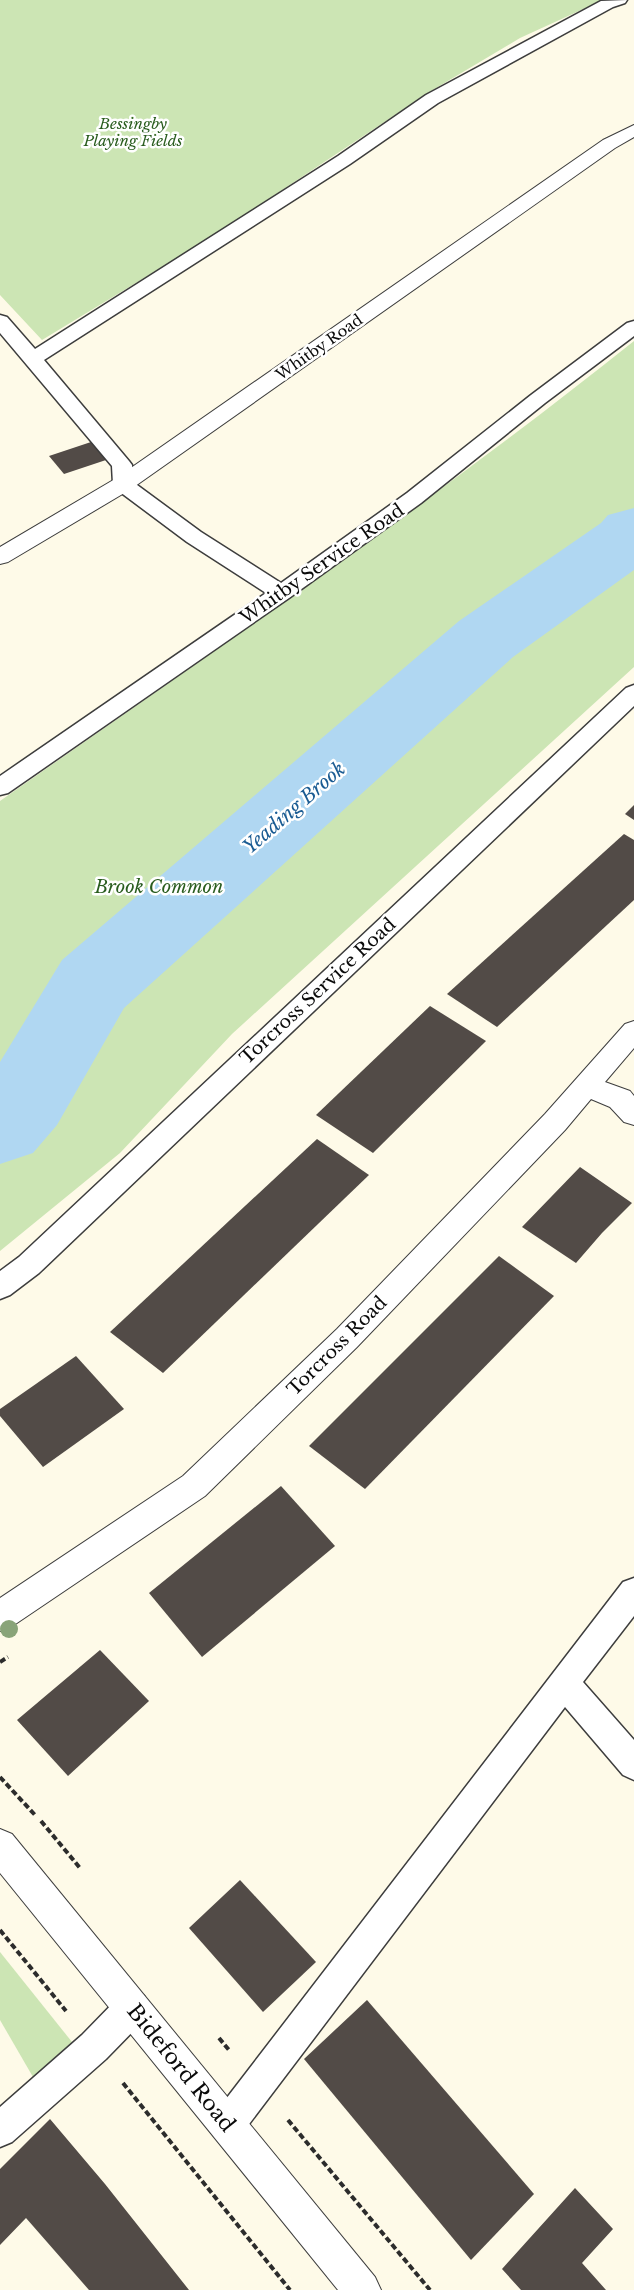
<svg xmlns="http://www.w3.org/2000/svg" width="634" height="2290" font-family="'Libre Baskerville',serif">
<rect width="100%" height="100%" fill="#fefae8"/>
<g fill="#cce5b4">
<polygon points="0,0 603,0 520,38 431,91 210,238 42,340 0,295"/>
<path d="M634 341V667L232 1034 120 1153 0 1251V801C214 651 430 504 634 341Z"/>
<polygon points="0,1952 72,2042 33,2077 0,2020"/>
</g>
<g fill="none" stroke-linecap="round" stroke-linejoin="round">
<polygon fill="#b0d7f2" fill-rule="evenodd" points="634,508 634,570 513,657 124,1008 57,1125 33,1153 0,1164 0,1062 62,960 459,621 601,523 608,515"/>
</g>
<g fill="#524b47">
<polygon points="94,441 109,459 64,474 49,456"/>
<polygon points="634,805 634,820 625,814"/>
<polygon points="624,834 634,840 634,900 497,1027 447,994"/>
<polygon points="430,1006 486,1041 373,1153 316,1115"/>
<polygon points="317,1139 369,1175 163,1373 110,1332"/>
<polygon points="580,1167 632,1203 602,1233 576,1263 522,1227"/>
<polygon points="499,1256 554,1296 365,1489 309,1446"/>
<polygon points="76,1356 124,1409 43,1467 0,1416 0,1409"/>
<polygon points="281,1486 335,1546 202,1657 149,1593"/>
<polygon points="100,1650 149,1701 68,1776 17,1720"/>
<polygon points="240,1880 316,1962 263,2012 189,1928"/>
<polygon points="367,2000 534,2194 471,2260 304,2059"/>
<polygon points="50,2119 105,2184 189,2290 89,2290 26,2218 0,2245 0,2169"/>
<polygon points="575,2188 613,2229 582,2263 606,2290 521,2290 502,2269"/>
</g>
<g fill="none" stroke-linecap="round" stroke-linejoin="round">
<defs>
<g id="lane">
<polygon points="627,0 625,3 613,7 438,103 350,164 44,360 129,461 132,465 133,482 201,532 281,583 407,493 531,395 627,323 634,321 634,336 545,403 421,503 289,598 8,793 0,795 0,776 266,593 187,542 116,489 113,484 112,466 0,333 0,315 7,317 35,349 338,156 426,95 601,1"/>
<polygon points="634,685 634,706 39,1273 10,1295 0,1299 0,1271 19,1257 626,688"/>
<polygon points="634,1578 634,1616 583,1682 634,1740 634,1780 623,1775 565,1707 240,2136 228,2141 216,2136 211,2124 216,2112 623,1582"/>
<polygon points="132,1991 144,1996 149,2008 144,2020 106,2059 12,2142 0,2147 0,2107 82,2035 120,1996"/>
</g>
<g id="street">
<polygon points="634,125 634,137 615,148 131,489 8,562 0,564 0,547 115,479 603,140"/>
<polygon points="634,1021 634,1048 605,1082 630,1091 634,1096 634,1125 624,1122 610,1107 591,1099 565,1130 357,1347 205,1496 11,1627 0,1631 0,1598 183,1476 337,1329 545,1114 625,1024"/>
<polygon points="0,1829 12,1834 375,2277 381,2290 338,2290 0,1873"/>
</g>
</defs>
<use href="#lane" stroke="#3d3d3d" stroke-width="3"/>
<use href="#street" stroke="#3d3d3d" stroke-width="2"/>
<g stroke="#2c2c2c" stroke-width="4" stroke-dasharray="6 3" stroke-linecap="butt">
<polyline points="0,1662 8,1657"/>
<polyline points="0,1777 35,1815"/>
<polyline points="41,1821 80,1868"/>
<polyline points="0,1930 66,2011"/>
<polyline points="219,2038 229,2050"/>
<polyline points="123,2083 290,2290"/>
<polyline points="288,2120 430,2290"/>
</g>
<use href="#lane" fill="#fff" fill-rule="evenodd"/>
<use href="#street" fill="#fff" fill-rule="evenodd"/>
</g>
<circle fill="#89a479" cx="9" cy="1629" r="9"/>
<g text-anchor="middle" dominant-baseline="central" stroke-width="5" stroke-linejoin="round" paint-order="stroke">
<g font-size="15" font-style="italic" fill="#2a5d1f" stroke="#fff">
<text x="133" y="123">Bessingby<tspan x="133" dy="17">Playing Fields</tspan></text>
</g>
<g font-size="15" fill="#0a0a0a" stroke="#fff">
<text transform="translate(319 347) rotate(-35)">Whitby Road</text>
</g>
<g font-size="18" fill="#0a0a0a" stroke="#fff">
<text transform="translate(322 564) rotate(-35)">Whitby Service Road</text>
<text transform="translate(318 991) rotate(-43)">Torcross Service Road</text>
<text transform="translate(337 1346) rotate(-45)">Torcross Road</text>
</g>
<g font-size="18" font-style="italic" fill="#2a5d1f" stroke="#fff">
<text x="159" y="887">Brook Common</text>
</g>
<g font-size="19" font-style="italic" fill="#1b5c93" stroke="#fff">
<text transform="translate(294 808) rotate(-41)">Yeading Brook</text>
</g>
<g font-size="21" fill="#0a0a0a" stroke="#fff">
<text transform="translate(181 2068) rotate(51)">Bideford Road</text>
</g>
</g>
</svg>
